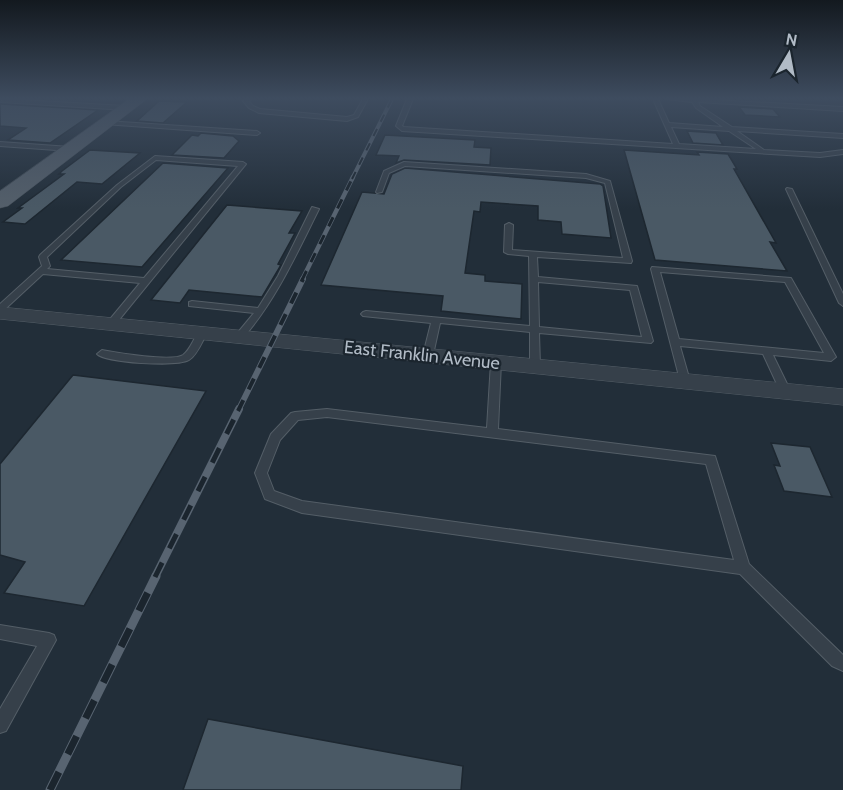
<svg xmlns="http://www.w3.org/2000/svg" width="843" height="790" font-family="Cabin,sans-serif">
<rect width="100%" height="100%" fill="#222e39"/>
<g fill="#4a5965" stroke="#1d2730" stroke-width="1.5">
<polygon points="159,101 187,102 163,123 137,121"/>
<polygon points="0,104 1,104 98,110 50,143 8,140 26,128 0,126"/>
<polygon points="739,107 773,109 780,117 745,115"/>
<polygon points="687,131 716,133 723,145 693,143"/>
<polygon points="201,133 233,136 239,141 224,158 172,155 192,135 198,136"/>
<polygon points="385,135 475,140 474,147 491,148 490,165 404,160 396,163 399,156 376,155"/>
<polygon points="90,150 140,153 102,184 77,182 25,224 3,222 22,208 18,208 64,174 59,174 62,171"/>
<polygon points="624,150 699,155 697,152 728,154 737,169 734,169 776,243 770,242 787,271 655,260"/>
<polygon points="163,163 228,168 142,267 61,260"/>
<polygon points="405,168 600,184 603,186 611,238 562,234 561,222 538,220 538,206 481,202 480,212 474,211 465,273 485,275 485,281 522,284 521,319 441,311 443,296 321,285 362,192 384,194 392,174"/>
<polygon points="227,205 302,211 289,233 295,233 278,264 281,265 262,297 189,290 180,303 151,300"/>
<polygon points="73,375 206,391 84,606 4,593 25,562 0,555 0,464"/>
<polygon points="771,443 810,447 832,497 784,491 774,465 780,466"/>
<polygon points="208,719 463,766 461,790 183,790"/>
</g>
<g fill="none" stroke-linecap="round" stroke-linejoin="round">
<defs>
<g id="service">
<polygon points="3,99 126,106 129,108 126,110 1,102"/>
<polygon points="246,99 251,99 249,101 253,106 260,109 347,117 354,115 363,99 368,99 358,117 347,121 259,113 249,108 243,101"/>
<path d="M407 99H413L402 126 404 127 673 144 653 99H658L669 123 723 127 696 108 692 102 666 99H695L843 107V111L698 102 700 106 732 127 843 134V138L737 131 764 150 820 153 843 150V154L820 157 402 131 396 126ZM671 127 729 131 756 149 679 144Z"/>
<polygon points="106,121 257,131 260,133 257,135 104,124 104,122"/>
<polygon points="0,142 70,147 73,149 70,151 0,146"/>
<path d="M155 156 243 162 246 164 114 326 111 327 106 324 140 283 43 274 3 311 0 312V304L42 266 39 257 40 255 117 185ZM156 160 238 166 144 278 47 269 50 266 47 257 121 187Z"/>
<path d="M404 162 586 174 610 181 632 261 631 263 537 257 538 277 637 286 653 341 651 343 539 333 540 366 535 370 530 366V332L440 323 433 355 428 359 423 355 431 323 363 316 361 314 363 312 366 311 530 326 529 256 508 254 504 252 505 225 509 223 513 225 512 250 623 258 605 183 586 178 405 166 389 173 382 192 377 193 376 192 384 171ZM538 282 630 290 642 337 539 327Z"/>
<polygon points="787,188 792,189 843,294 843,306 839,303 786,189"/>
<path d="M312 207 319 209C296 255 276 300 243 338H237L235 336 254 313 189 306V302L192 301 258 308 278 276Z"/>
<path d="M652 267 791 278 836 357 831 361 773 355 791 392 790 395H782L763 354 680 346 690 381 685 385 681 384 651 269ZM660 272 785 282 824 353 679 339Z"/>
<path d="M202 330 207 333C202 342 197 355 189 360 177 367 106 363 97 354L102 350C118 353 171 362 183 355 190 350 194 338 199 331Z"/>
<path d="M496 358 501 362 498 429 715 456 749 564 843 655V671L832 666 740 574 302 513 265 499 255 473 271 434 291 413 295 412 327 409 487 428 491 362ZM327 417 706 464 734 560 302 501 274 491 267 473 280 440 298 420Z"/>
<polygon points="0,625 49,633 54,635 56,640 6,731 0,733 0,709 37,646 0,639"/>
</g>
<polygon id="minor" points="0,307 843,389 843,405 0,319"/>
<polygon id="primary" points="129,99 147,99 8,206 0,208 0,191"/>
</defs>
<use href="#service" stroke="#545e67" stroke-width="2"/>
<use href="#minor" stroke="#545e67" stroke-width="1"/>
<use href="#primary" stroke="#3f4953" stroke-width="1"/>
<use href="#service" fill="#36404a" fill-rule="evenodd"/>
<use href="#minor" fill="#36404a" fill-rule="evenodd"/>
<use href="#primary" fill="#545f6a" fill-rule="evenodd"/>
<defs>
<polyline id="rail-far4" points="352,179 392,99"/>
<polyline id="rail-far3" points="302,280 353,177"/>
<polyline id="rail-far2" points="238,411 303,279"/>
<polyline id="rail-far1" points="155,577 239,409"/>
<polyline id="rail" points="50,790 156,576"/>
</defs>
<use href="#rail-far4" stroke="#586471" stroke-width="4"/>
<use href="#rail-far3" stroke="#586471" stroke-width="4.5"/>
<use href="#rail-far2" stroke="#586471" stroke-width="6"/>
<use href="#rail-far1" stroke="#586471" stroke-width="8"/>
<use href="#rail" stroke="#586471" stroke-width="9"/>
<use href="#rail-far4" stroke="#1b252e" stroke-width="2" stroke-dasharray="8" stroke-linecap="butt"/>
<use href="#rail-far3" stroke="#1b252e" stroke-width="3" stroke-dasharray="10" stroke-linecap="butt"/>
<use href="#rail-far2" stroke="#1b252e" stroke-width="4" stroke-dasharray="12" stroke-linecap="butt"/>
<use href="#rail-far1" stroke="#1b252e" stroke-width="5" stroke-dasharray="16" stroke-linecap="butt"/>
<use href="#rail" stroke="#1b252e" stroke-width="7" stroke-dasharray="20" stroke-linecap="butt"/>
</g>
<linearGradient id="sky" x2="0" y2="1"><stop stop-color="#13191f"/><stop offset="0.47" stop-color="#3e4c5f"/><stop offset="1" stop-color="#3e4c5f" stop-opacity="0"/></linearGradient>
<rect width="843" height="209" fill="url(#sky)"/>
<g text-anchor="middle" dominant-baseline="central" stroke-width="4.5" stroke-linejoin="round" paint-order="stroke">
<g font-size="18" fill="#b1bbc6" stroke="#1b252e">
<text transform="translate(422 355) rotate(6)">East Franklin Avenue</text>
</g>
</g>
<g transform="translate(789 54) rotate(10)" stroke="#1b252e" stroke-width="4.5" paint-order="stroke">
<path d="M0-4.5L10 22L0 15L-10 22Z" fill="#b1bbc6"/>
<text y="-9" font-size="16" font-weight="bold" text-anchor="middle" fill="#b1bbc6">N</text>
</g>
</svg>
